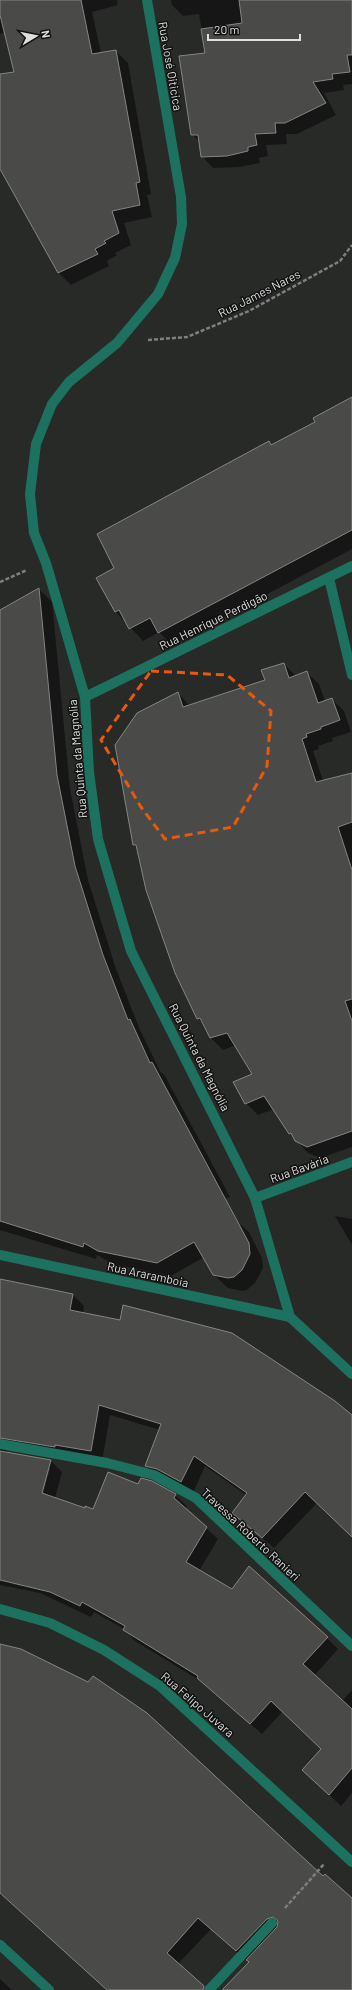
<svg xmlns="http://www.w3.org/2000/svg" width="352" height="1990" font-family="Barlow,sans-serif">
<rect width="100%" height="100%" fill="#282a28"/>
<g fill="#0007" fill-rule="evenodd">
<polygon points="0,0 117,0 118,5 92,12 101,53 116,51 128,63 151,194 147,195 152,217 124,223 131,245 115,253 117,255 107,261 109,266 71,285 59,273 0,169 0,75 15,72 5,32 0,34"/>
<polygon points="171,0 352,0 352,84 343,85 344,90 324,93 336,115 297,134 286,134 287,144 266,145 268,156 259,158 260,163 239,167 213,168 202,156 200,142 192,134 206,54 199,14 183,16 172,5"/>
<polygon points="352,397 352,549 172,645 159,632 143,641 116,612 98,578 115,569 269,443 272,446 316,423 314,418"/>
<polygon points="39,589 52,602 70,789 88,880 116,969 140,1030 160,1071 165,1076 230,1197 215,1202 249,1232 262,1258 263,1268 255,1283 247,1290 242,1291 228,1288 214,1275 204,1257 171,1276 113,1264 97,1255 96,1259 0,1230 0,610"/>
<polygon points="284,664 296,676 307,673 319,684 325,701 332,699 344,711 351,732 332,738 333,741 318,746 319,749 313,751 323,781 352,774 352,1147 320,1158 308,1153 296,1140 274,1109 258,1115 246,1103 254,1075 236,1045 223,1050 211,1038 204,1025 198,1018 176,973 141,868 137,848 134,845 178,693 190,706 266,680"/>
<polygon points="335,1216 352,1219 352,1245"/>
<path d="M0 1280 73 1295 84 1306 83 1314 352 1416V1535L317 1503 274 1548 233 1513 246 1495 205 1466 193 1493 158 1477 146 1466 160 1430 110 1415 102 1462 13 1448 4 1452 51 1461 62 1472 55 1498 85 1509 94 1510 139 1486 175 1495 187 1506 185 1509 218 1539 199 1571 233 1590 327 1638 338 1649 314 1676 342 1701 352 1690V1793L341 1806 315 1781 322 1749 283 1711 262 1734 202 1682 135 1641 124 1629 94 1612 91 1617 40 1593 0 1585ZM48 1468H50L42 1498 40 1497Z"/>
<polygon points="0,1645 352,1899 352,1990 224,1990 249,1963 211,1929 178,1964 206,1990 108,1990 0,1892"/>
<polygon points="0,1979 12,1990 0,1990"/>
</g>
<g fill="#4a4b48" stroke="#848683">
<polygon points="0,0 81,0 92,54 116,50 140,182 136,183 140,205 112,211 119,233 104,241 106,243 95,249 98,254 58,273 0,169 0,74 14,72 0,15"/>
<polygon points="239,0 352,0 352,55 347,55 350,72 332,74 333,79 313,82 326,103 285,123 275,123 276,133 255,134 257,145 248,147 248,151 227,156 201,157 198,135 191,135 179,56 205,53 201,29 242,23"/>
<polygon points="352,397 352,530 158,633 150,618 129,629 119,610 115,612 96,578 114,568 97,534 269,441 271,445 315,422 313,418"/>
<polygon points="39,588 57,775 75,866 103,955 128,1020 130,1019 150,1063 152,1062 249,1243 250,1254 242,1270 234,1277 228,1278 213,1275 194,1242 157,1263 98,1251 84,1243 83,1247 0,1221 0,610"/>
<polygon points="284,663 289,678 307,671 318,703 332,698 340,720 321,727 321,729 306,734 307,737 302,739 316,782 352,773 352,822 338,827 352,870 352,999 345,1001 352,1021 352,1131 307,1147 295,1141 291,1133 289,1134 264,1096 245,1104 233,1082 252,1074 227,1033 210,1038 200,1018 197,1019 175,973 146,890 136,845 133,845 115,745 137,713 178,692 183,707 265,680 261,670"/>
<polygon points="0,1279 73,1294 70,1310 120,1320 123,1305 232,1333 335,1401 352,1415 352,1537 305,1492 262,1538 232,1513 247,1493 194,1456 181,1482 157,1469 145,1466 161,1424 99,1405 91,1451 55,1445 55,1447 0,1438"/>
<polygon points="0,1451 51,1460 42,1493 85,1508 85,1506 93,1509 108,1472 138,1484 141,1478 152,1481 176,1494 174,1498 207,1527 186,1562 232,1589 249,1566 328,1637 303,1664 352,1709 352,1768 329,1795 302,1770 321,1749 271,1701 250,1724 197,1678 198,1676 123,1630 125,1626 82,1602 80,1606 50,1592 0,1580"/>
<polygon points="0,1644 21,1649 88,1682 93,1676 147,1713 323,1876 325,1874 352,1898 352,1990 222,1990 249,1962 246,1960 277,1927 278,1921 273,1917 267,1919 236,1951 198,1918 167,1953 204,1986 203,1990 107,1990 0,1893"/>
</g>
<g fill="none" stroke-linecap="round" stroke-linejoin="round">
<g stroke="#7e7f7e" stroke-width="2.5" stroke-dasharray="4 2" stroke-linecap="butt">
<polyline points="148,340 187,337 249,311 340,261 352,245"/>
<polyline points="0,582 27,570"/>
<polyline points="285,1908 324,1864"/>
</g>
<g stroke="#1d715f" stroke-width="10">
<polyline points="147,0 181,197 182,224 175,258 158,294 117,343 69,382 52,404 36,444 30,494 34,533 46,563 85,697 89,772 98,839 131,951 255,1198 290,1317 352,1374"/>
<polyline points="329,578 352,675"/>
<polyline points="85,697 352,566"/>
<polyline points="255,1198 352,1162"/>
<polyline points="0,1255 290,1317"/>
<polyline points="0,1444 107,1463 154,1475 196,1498 352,1646"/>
<polyline points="0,1609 50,1623 104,1650 160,1686 352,1862"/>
<polyline points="0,1945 49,1990"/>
<polyline points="209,1990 272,1923"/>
</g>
</g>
<path fill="none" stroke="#e8590c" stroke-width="3" stroke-dasharray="8 5" stroke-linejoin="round" d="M151 671 227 675 271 711 267 766 233 827 165 839 141 807 101 740Z"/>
<g text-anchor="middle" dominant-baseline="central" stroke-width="3" stroke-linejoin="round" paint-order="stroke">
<g font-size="12" fill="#dedfde" stroke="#111211">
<text transform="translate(171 66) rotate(80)">Rua José Oiticica</text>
<text transform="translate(259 293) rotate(-27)">Rua James Nares</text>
<text transform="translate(213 620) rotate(-26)">Rua Henrique Perdigão</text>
<text transform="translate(77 759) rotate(-95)">Rua Quinta da Magnólia</text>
<text transform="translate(200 1057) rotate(63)">Rua Quinta da Magnólia</text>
<text transform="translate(299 1168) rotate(-20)">Rua Bavária</text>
<text transform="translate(148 1274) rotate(12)">Rua Araramboia</text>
<text transform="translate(251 1534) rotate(43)">Travessa Roberto Ranieri</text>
<text transform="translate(198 1704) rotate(41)">Rua Felipo Juvara</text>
</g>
</g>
<g transform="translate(36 36) rotate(80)" stroke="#111211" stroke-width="3" paint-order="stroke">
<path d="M0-3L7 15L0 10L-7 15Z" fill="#dedfde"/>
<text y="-6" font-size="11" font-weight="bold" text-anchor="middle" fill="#dedfde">N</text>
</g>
<path d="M208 34v6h92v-6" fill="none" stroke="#dedfde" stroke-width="2"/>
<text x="214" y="34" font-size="12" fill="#dedfde" stroke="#111211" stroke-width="3" paint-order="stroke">20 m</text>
</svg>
